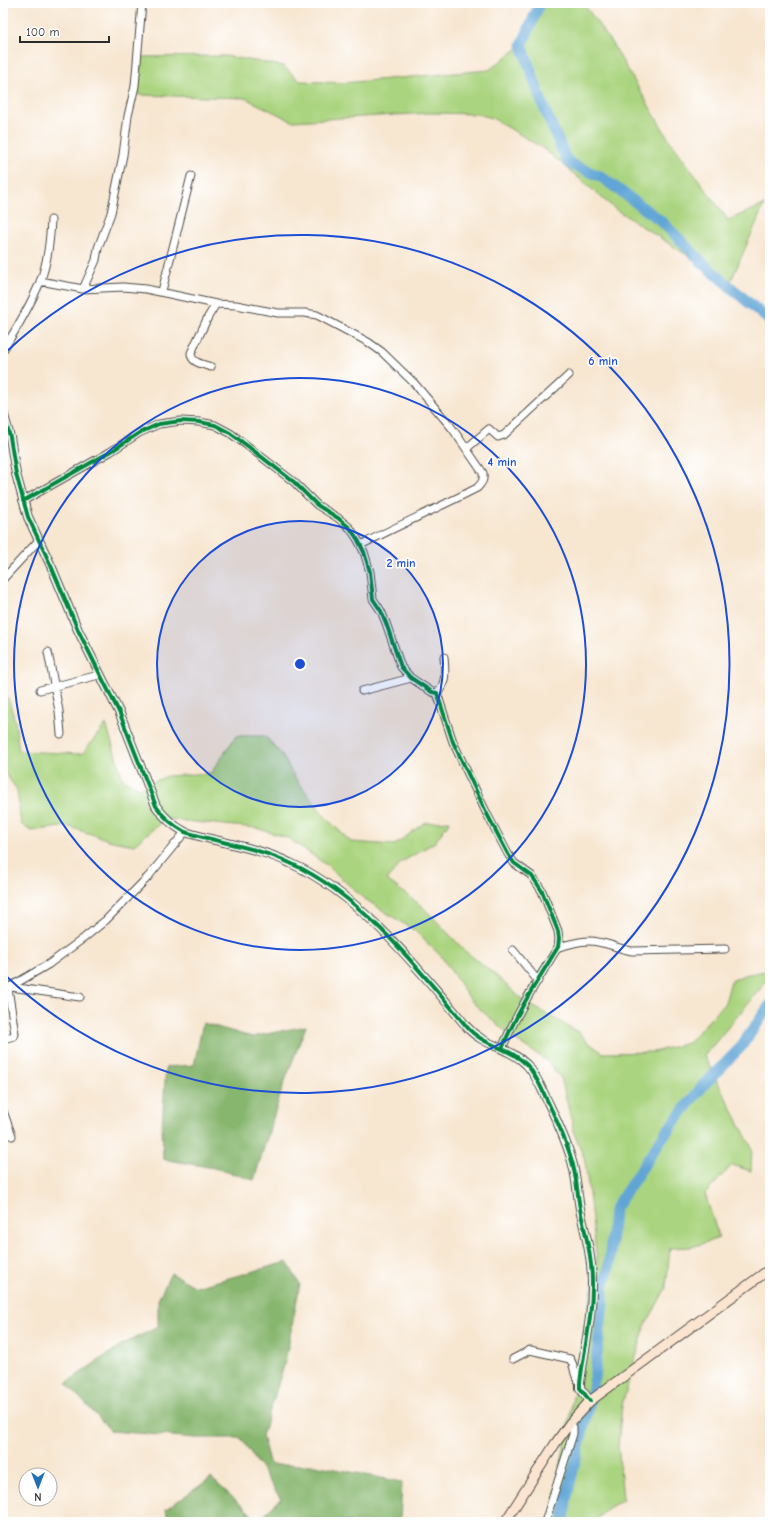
<svg xmlns="http://www.w3.org/2000/svg" width="773" height="1525" font-family="'Comic Neue',sans-serif">
  <style>
    .green { fill: #aad47f; stroke: #6a8055 }
    .forest { fill: #87b66e; stroke: #59704c }
    .lines { fill: none; stroke-linecap: round; stroke-linejoin: round }
    .river { stroke: #61a5d6; stroke-width: 11 }
    .minor-casing { stroke: #4a4744; stroke-width: 9 }
    .tertiary-casing { stroke: #4a4744; stroke-width: 10 }
    .secondary-casing { stroke: #4a4744; stroke-width: 11 }
    .minor { stroke: #fff; stroke-width: 7 }
    .tertiary { stroke: #fff; stroke-width: 8 }
    .secondary { stroke: #fce5d0; stroke-width: 9 }
    .cycleway-casing { stroke: #fff; stroke-width: 6 }
    .cycleway { stroke: #00873e; stroke-width: 4 }
    .ring { fill: none; stroke: #1d4ed8; stroke-width: 2 }
    .centre { fill: #1d4ed8; stroke: #fff; stroke-width: 2 }
    .ring-label { font-size: 12px; text-anchor: middle; font-weight: bold; fill: #1d4ed8; stroke: #fff; stroke-width: 3.5; stroke-linejoin: round; paint-order: stroke }
  </style>
  <rect width="100%" height="100%" fill="#fff"/>
  <filter id="ink" filterUnits="userSpaceOnUse"><feTurbulence type="fractalNoise" baseFrequency=".025" numOctaves="2"/><feDisplacementMap in="SourceGraphic" scale="8" xChannelSelector="R" yChannelSelector="G"/><feConvolveMatrix kernelMatrix="1 2 1 2 8 2 1 2 1" color-interpolation-filters="sRGB"/></filter>
  <filter id="wash" filterUnits="userSpaceOnUse"><feTurbulence type="fractalNoise" baseFrequency=".012" numOctaves="4" result="noise"/><feDisplacementMap in="SourceGraphic" scale="16" xChannelSelector="R" yChannelSelector="G"/><feGaussianBlur stdDeviation="0.9" result="paint"/><feColorMatrix in="noise" values="0 0 0 0 0 0 0 0 0 0 0 0 0 0 0 0 0 1.4 0 .05"/><feComposite in="paint" operator="in"/></filter>
  <g filter="url(#wash)">
    <rect width="100%" height="100%" fill="#f7e6d0"/>
    <!-- green -->
    <path class="green" d="M 540,3 L 583,3 L 613,45 L 668,138 L 728,220 L 764,205 L 727,290 L 712,271 L 615,209 L 560,162 L 541,147 L 494,119 L 478,114 L 430,113 L 292,121 L 245,98 L 139,95 L 137,57 L 226,56 L 283,66 L 300,81 L 343,83 L 489,70 L 522,45 Z
      M 3,696 L 8,698 L 15,721 L 19,751 L 82,754 L 106,724 L 123,779 L 139,788 L 167,776 L 211,773 L 236,736 L 265,736 L 282,755 L 295,778 L 327,819 L 351,842 L 395,845 L 424,823 L 450,821 L 435,842 L 402,862 L 387,880 L 423,907 L 466,952 L 492,972 L 525,1002 L 580,1033 L 586,1041 L 603,1053 L 653,1052 L 688,1043 L 725,1003 L 731,981 L 744,975 L 770,970 L 770,977 L 704,1056 L 752,1148 L 751,1171 L 732,1165 L 705,1194 L 719,1238 L 692,1247 L 670,1248 L 666,1288 L 645,1326 L 622,1405 L 618,1445 L 623,1499 L 604,1511 L 595,1522 L 549,1522 L 552,1515 L 597,1261 L 585,1160 L 575,1135 L 561,1078 L 546,1060 L 514,1039 L 472,1002 L 441,956 L 415,931 L 362,897 L 328,866 L 288,838 L 256,828 L 165,819 L 134,845 L 112,841 L 67,826 L 31,831 L 21,824 L 17,790 L 3,770 Z"/>
    <!-- forest -->
    <path class="forest" d="M 203,1023 L 252,1037 L 306,1026 L 283,1086 L 254,1180 L 214,1168 L 163,1159 L 162,1125 L 166,1067 L 194,1065 Z
      M 287,1262 L 300,1284 L 285,1362 L 262,1436 L 270,1465 L 315,1465 L 402,1482 L 400,1522 L 168,1522 L 166,1509 L 211,1478 L 258,1520 L 281,1499 L 241,1438 L 196,1438 L 111,1431 L 66,1383 L 121,1345 L 158,1327 L 158,1300 L 171,1273 L 196,1287 Z"/>
    <g class="lines">
      <!-- river -->
      <path class="river" d="M 540,3 L 522,45 L 542,103 L 566,159 L 571,164 L 600,176 L 661,221 L 706,266 L 770,321
        M 564,1522 L 566,1500 L 593,1388 L 603,1304 L 603,1287 L 609,1267 L 614,1210 L 664,1135 L 701,1088 L 740,1048 L 770,1005"/>
    </g>
  </g>
  <g filter="url(#ink)">
    <g class="lines">
      <!-- minor casing -->
      <g class="minor-casing">
        <path id="minor" d="M 40,281 L 83,289 L 123,287 L 146,289 L 216,304 L 236,305 L 278,313 L 305,313 L 317,315 L 368,342 L 382,352 L 414,383 L 452,428 L 483,473 C 484,480 482,483 477,488 C 438,508 399,525 361,545
          M 83,289 L 96,260 L 98,248 L 111,213 L 123,155 L 128,116 L 135,86 L 142,3
          M 162,291 L 191,176
          M 3,350 C 17,328 30,306 40,282 C 48,262 50,241 51,220
          M 211,367 C 203,364 191,363 191,353 L 208,317 L 216,304
          M 467,448 L 489,429 L 498,437 L 504,435 L 569,375
          M 23,501 L 110,452 L 139,433 L 159,424 L 181,421 L 199,422 L 215,425 L 230,433 L 245,444 L 294,482 L 317,505 L 338,518 L 350,528 L 358,540 L 364,552 L 370,572 L 373,599 L 381,611 L 386,623 L 401,667 L 411,678 L 432,692 L 437,693 L 453,742 L 487,814 L 508,854 L 514,863 L 532,876 L 542,891 L 558,931 L 559,939 L 558,947 C 538,980 516,1013 502,1049
          M 3,579 L 39,540
          M 48,652 L 59,711 L 61,734
          M 40,690 L 99,675
          M 362,691 L 411,678
          M 437,693 C 447,683 445,671 444,657
          M 558,947 C 571,944 584,939 598,942 C 610,944 620,949 632,951 L 725,949
          M 513,950 L 538,981
          M 3,981 L 4,990
          M 11,987 L 80,997
          M 3,991 L 49,964 L 84,938 L 106,920 L 148,877 L 185,832
          M 3,1039 L 14,1036 L 15,1034 L 8,988
          M 3,1111 L 12,1136
          M 513,1359 L 530,1350 L 570,1359 C 576,1367 572,1374 580,1383
          M 545,1522 L 573,1434 L 573,1427 L 570,1423"/>
      </g>
      <!-- tertiary casing -->
      <g class="tertiary-casing">
        <path id="tertiary" d="M 3,412 L 10,437 L 16,474 L 28,517 L 52,568 L 78,630 L 120,714 L 156,806 C 164,818 172,825 185,832 C 220,843 257,847 290,863 C 360,894 419,969 467,1027 C 483,1046 510,1047 527,1065 C 536,1075 541,1087 546,1098 C 555,1117 565,1137 571,1158 C 577,1176 577,1195 581,1214 C 586,1236 592,1258 592,1281 C 593,1315 584,1349 580,1383 L 580,1388 L 590,1401"/>
      </g>
      <!-- secondary casing -->
      <g class="secondary-casing">
        <path id="secondary" d="M 505,1522 L 555,1444 L 570,1423 L 590,1401 L 770,1269"/>
      </g>
      <!-- minor -->
      <use href="#minor" class="minor"/>
      <!-- tertiary -->
      <use href="#tertiary" class="tertiary"/>
      <!-- secondary -->
      <use href="#secondary" class="secondary"/>
      <!-- cycleway casing -->
      <g class="cycleway-casing">
        <path id="cycleway" d="M 3,412 L 10,437 L 16,474 L 28,517 L 52,568 L 78,630 L 120,714 L 156,806 C 164,818 172,825 185,832 C 220,843 257,847 290,863 C 360,894 419,969 467,1027 C 483,1046 510,1047 527,1065 C 536,1075 541,1087 546,1098 C 555,1117 565,1137 571,1158 C 577,1176 577,1195 581,1214 C 586,1236 592,1258 592,1281 C 593,1315 584,1349 580,1383 L 580,1388 L 590,1401
          M 23,501 L 110,452 L 139,433 L 159,424 L 181,421 L 199,422 L 215,425 L 230,433 L 245,444 L 294,482 L 317,505 L 338,518 L 350,528 L 358,540 L 364,552 L 370,572 L 373,599 L 381,611 L 386,623 L 401,667 L 411,678 L 432,692 L 437,693 L 453,742 L 487,814 L 508,854 L 514,863 L 532,876 L 542,891 L 558,931 L 559,939 L 558,947 C 538,980 516,1013 502,1049"/>
      </g>
      <!-- cycleway -->
      <use href="#cycleway" class="cycleway"/>
    </g>
  </g>
  <!-- distance rings -->
  <circle cx="300" cy="664" r="143" fill="#1d4ed8" fill-opacity=".12"/>
  <g class="ring">
    <circle cx="300" cy="664" r="143"/>
    <circle cx="300" cy="664" r="286"/>
    <path d="M5 353A429 429 0 1 1 5 975"/>
  </g>
  <circle cx="300" cy="664" r="6" class="centre"/>
  <g class="ring-label">
    <text x="603" y="365">6 min</text>
    <text x="502" y="466">4 min</text>
    <text x="401" y="567">2 min</text>
  </g>
  <!-- margin -->
  <rect width="773" height="1525" fill="none" stroke="#fff" stroke-width="16"/>
  <!-- north arrow -->
  <g transform="translate(38 1487) rotate(180)"><circle r="19" fill="#ffffff" stroke="#aaaaaa"/>
  <path d="M0-3L7 15L0 10L-7 15Z" fill="#1f6fb2"/>
  <text y="-6" font-size="11" font-weight="bold" text-anchor="middle" fill="#2b2b2b">N</text>
  </g>
  <!-- scale -->
  <path d="M20 36v6h89v-6" fill="none" stroke="#2b2b2b" stroke-width="2"/>
  <text x="26" y="36" font-size="12" fill="#2b2b2b" stroke="#ffffff" stroke-width="3" paint-order="stroke">100 m</text>
</svg>
